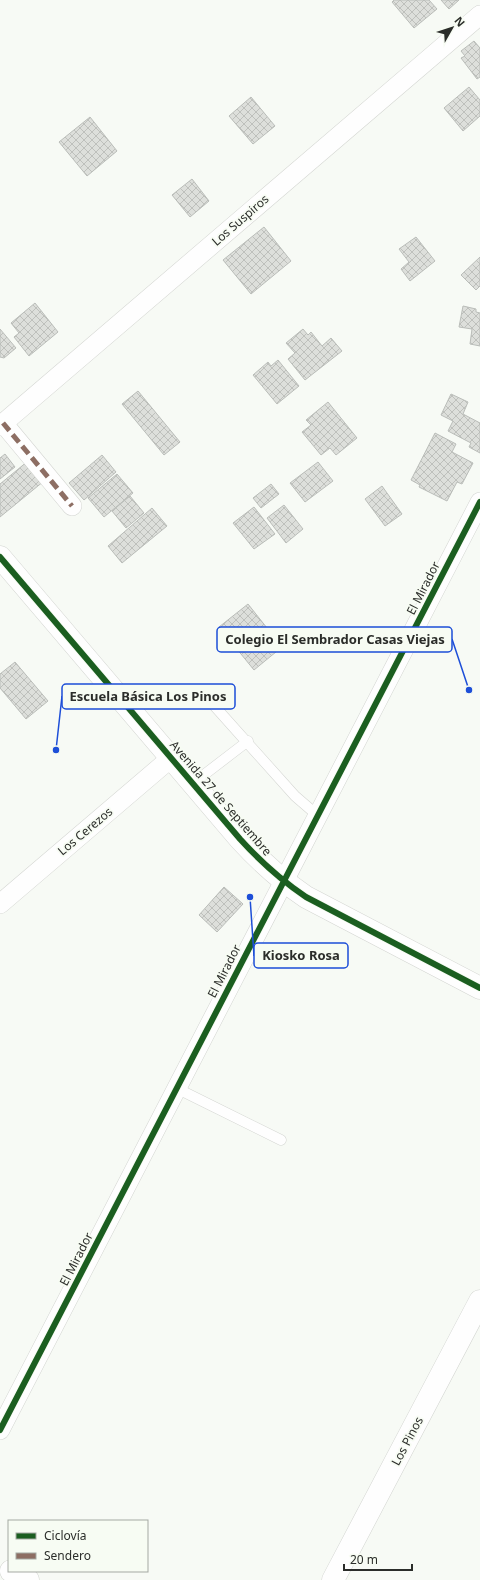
<svg xmlns="http://www.w3.org/2000/svg" width="480" height="1580" font-family="'Noto Sans',sans-serif">
  <style>
    .building { fill: url(#building-cross-hatch); stroke: #babdb9 }
    .lines { fill: none; stroke-linecap: round; stroke-linejoin: round }
    .service-casing { stroke: #d3d5d1; stroke-width: 11 }
    .minor-casing { stroke: #d3d5d1; stroke-width: 20 }
    .tertiary-casing { stroke: #d3d5d1; stroke-width: 23 }
    .service { stroke: #fefefe; stroke-width: 10 }
    .minor { stroke: #fefefe; stroke-width: 19 }
    .tertiary { stroke: #fefefe; stroke-width: 22 }
    .quiet { stroke: #8d6e63; stroke-width: 5; stroke-dasharray: 10 5; stroke-linecap: butt }
    .cycleway-casing { stroke: #f7fcf3; stroke-width: 8 }
    .cycleway { stroke: #1b5e20; stroke-width: 6 }
    .labels { text-anchor: middle; dominant-baseline: central; stroke-width: 3.5; stroke-linejoin: round; paint-order: stroke }
    .street-label { font-size: 12px; fill: #2b2d2a; stroke: #f7fcf3 }
    .leader { fill: none; stroke: #1d4ed8; stroke-width: 1.5 }
    .callout-dot { fill: #1d4ed8; stroke: #f7fcf3; stroke-width: 1.5 }
    .callout { fill: #f7fcf3; stroke: #1d4ed8; stroke-width: 1.5 }
    .callout-label { font-size: 13px; text-anchor: middle; font-weight: bold; fill: #2b2d2a }
  </style>
  <defs>
    <pattern id="building-cross-hatch" width="8" height="8" patternUnits="userSpaceOnUse"><rect width="8" height="8" fill="#dddfdb"/><path d="M0 0l8 8M0 8l8-8" fill="none" stroke="#bec0bc"/></pattern>
  </defs>
  <rect width="100%" height="100%" fill="#f7faf5"/>
  <!-- building -->
  <path class="building" d="M 394,0 L 429,0 L 437,9 L 414,28 L 392,2 Z
    M 441,0 L 459,0 L 449,9 Z
    M 474,41 L 480,48 L 480,77 L 477,79 L 461,58 L 465,56 L 461,51 Z
    M 469,87 L 480,100 L 480,116 L 463,131 L 444,108 Z
    M 251,97 L 275,126 L 253,144 L 229,116 Z
    M 90,117 L 117,151 L 87,176 L 59,142 Z
    M 192,179 L 209,201 L 190,217 L 172,195 Z
    M 264,227 L 291,261 L 251,294 L 223,260 Z
    M 416,237 L 435,261 L 410,281 L 401,269 L 409,262 L 399,249 Z
    M 480,257 L 480,286 L 476,290 L 461,275 Z
    M 35,303 L 58,332 L 29,356 L 14,337 L 19,333 L 11,323 Z
    M 463,306 L 476,309 L 476,312 L 480,313 L 480,346 L 470,344 L 472,329 L 459,327 Z
    M 0,329 L 16,348 L 4,358 L 0,357 Z
    M 303,329 L 308,335 L 311,332 L 322,346 L 331,338 L 342,351 L 305,380 L 288,359 L 295,353 L 286,343 Z
    M 278,360 L 299,386 L 277,404 L 253,375 L 268,362 L 271,366 Z
    M 138,391 L 180,442 L 164,455 L 122,404 Z
    M 451,394 L 468,402 L 463,414 L 480,423 L 480,453 L 469,447 L 471,443 L 448,431 L 453,421 L 441,415 Z
    M 328,402 L 357,438 L 336,455 L 330,448 L 321,455 L 302,432 L 311,425 L 306,420 Z
    M 435,433 L 456,444 L 452,452 L 473,463 L 462,484 L 457,482 L 447,501 L 419,487 L 420,485 L 411,480 Z
    M 5,454 L 15,467 L 0,479 L 0,458 Z
    M 102,455 L 116,472 L 84,500 L 69,483 Z
    M 28,461 L 44,481 L 0,517 L 0,484 Z
    M 318,462 L 333,481 L 305,502 L 290,483 Z
    M 117,474 L 133,493 L 104,517 L 88,498 Z
    M 271,484 L 279,494 L 261,508 L 253,498 Z
    M 382,486 L 402,514 L 385,526 L 365,499 Z
    M 130,496 L 144,513 L 126,528 L 112,511 Z
    M 284,505 L 303,529 L 286,543 L 267,518 Z
    M 254,507 L 275,534 L 254,549 L 233,523 Z
    M 152,508 L 167,526 L 122,563 L 108,546 Z
    M 248,604 L 282,647 L 254,670 L 219,627 Z
    M 15,662 L 48,701 L 26,719 L 0,688 L 0,674 Z
    M 224,887 L 243,904 L 217,932 L 199,915 Z"/>
  <g class="lines">
    <!-- service casing -->
    <g class="service-casing">
      <path id="service" d="M 210,701 L 295,796 L 317,815
        M 192,784 L 248,741
        M 176,1088 L 281,1140"/>
    </g>
    <!-- minor casing -->
    <g class="minor-casing">
      <path id="minor" d="M 3,423 L 72,506
        M 0,426 L 480,15
        M 0,904 L 171,758
        M 0,1430 L 480,502"/>
    </g>
    <!-- tertiary casing -->
    <g class="tertiary-casing">
      <path id="tertiary" d="M 0,557 L 240,839 C 260,861 281,880 306,897 L 480,988
        M 11,1571 L 28,1580
        M 333,1580 L 480,1301"/>
    </g>
    <!-- service -->
    <use href="#service" class="service"/>
    <!-- minor -->
    <use href="#minor" class="minor"/>
    <!-- tertiary -->
    <use href="#tertiary" class="tertiary"/>
    <!-- quiet -->
    <path class="quiet" d="M 3,423 L 72,506"/>
    <!-- cycleway casing -->
    <g class="cycleway-casing">
      <path id="cycleway" d="M 0,557 L 240,839 C 260,861 281,880 306,897 L 480,988
        M 0,1430 L 480,502"/>
    </g>
    <!-- cycleway -->
    <use href="#cycleway" class="cycleway"/>
  </g>
  <g class="labels">
    <!-- street labels -->
    <g class="street-label">
      <text transform="translate(240 220) rotate(-41)">Los Suspiros</text>
      <text transform="translate(423 588) rotate(-63)">El Mirador</text>
      <text transform="translate(221 798) rotate(49)">Avenida 27 de Septiembre</text>
      <text transform="translate(85 831) rotate(-40)">Los Cerezos</text>
      <text transform="translate(224 971) rotate(-63)">El Mirador</text>
      <text transform="translate(76 1259) rotate(-63)">El Mirador</text>
      <text transform="translate(407 1441) rotate(-62)">Los Pinos</text>
    </g>
  </g>
  <!-- callouts -->
  <path class="leader" d="M469 690L452 639M56 750L62 696M250 897L254 956"/>
  <g class="callout-dot">
    <circle cx="469" cy="690" r="4"/>
    <circle cx="56" cy="750" r="4"/>
    <circle cx="250" cy="897" r="4"/>
  </g>
  <g class="callout">
    <rect x="217" y="627" width="235" height="25" rx="4"/>
    <rect x="62" y="684" width="173" height="25" rx="4"/>
    <rect x="254" y="943" width="94" height="25" rx="4"/>
  </g>
  <g class="callout-label">
    <text x="335" y="644">Colegio El Sembrador Casas Viejas</text>
    <text x="148" y="701">Escuela Básica Los Pinos</text>
    <text x="301" y="960">Kiosko Rosa</text>
  </g>
  <!-- legend -->
  <rect x="8" y="1520" width="140" height="52" fill="#f7fcf3" stroke="#a5a9a3"/>
  <rect x="16" y="1533" width="20" height="6" fill="#1b5e20" stroke="#a5a9a3"/>
  <text x="44" y="1540" font-size="12" fill="#2b2d2a">Ciclovía</text>
  <rect x="16" y="1553" width="20" height="6" fill="#8d6e63" stroke="#a5a9a3"/>
  <text x="44" y="1560" font-size="12" fill="#2b2d2a">Sendero</text>
  <!-- north arrow -->
  <g transform="translate(452 28) rotate(51)" stroke="#f7fcf3" stroke-width="3" paint-order="stroke">
  <path d="M0-3L7 15L0 10L-7 15Z" fill="#2b2d2a"/>
  <text y="-6" font-size="11" font-weight="bold" text-anchor="middle" fill="#2b2d2a">N</text>
  </g>
  <!-- scale -->
  <path d="M344 1564v6h68v-6" fill="none" stroke="#2b2d2a" stroke-width="2"/>
  <text x="350" y="1564" font-size="12" fill="#2b2d2a" stroke="#f7fcf3" stroke-width="3" paint-order="stroke">20 m</text>
</svg>
